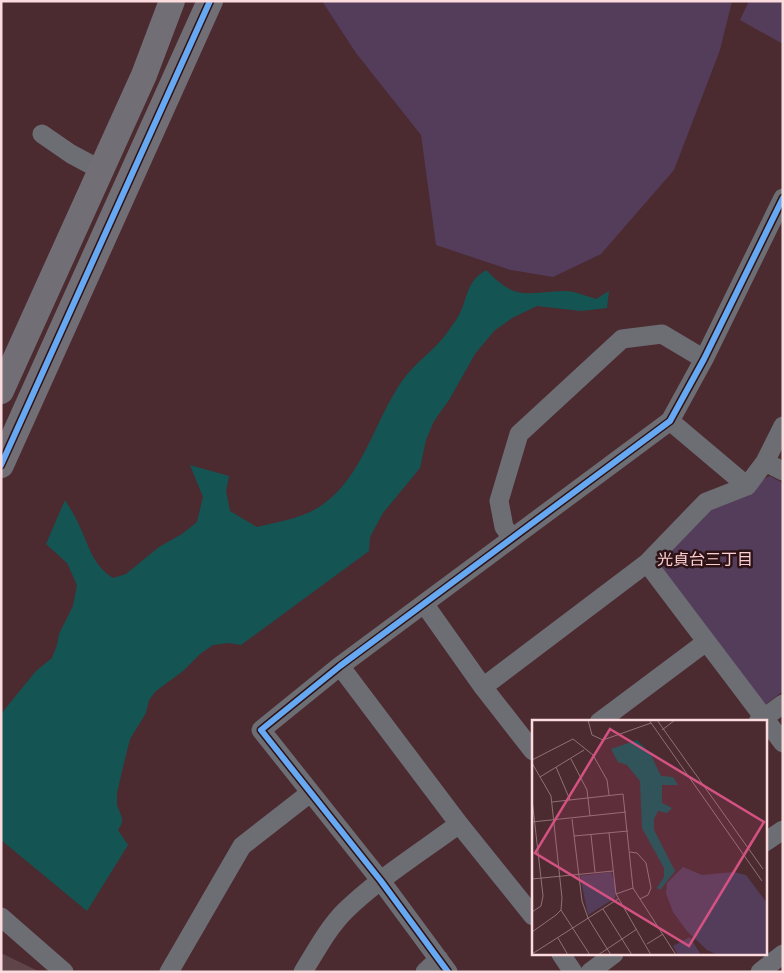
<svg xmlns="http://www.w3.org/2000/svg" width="784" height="973" font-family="'Golos Text','Noto Sans JP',sans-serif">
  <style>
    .green { fill: #543d5a }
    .water { fill: #145554 }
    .building { fill: #5f4548; filter: url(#shadow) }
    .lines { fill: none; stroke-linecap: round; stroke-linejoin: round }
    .street { stroke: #6d6d74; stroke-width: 19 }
    .secondary { stroke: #726e76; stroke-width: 26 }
    .cycleway-casing { stroke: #2d1216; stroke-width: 9 }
    .cycleway { stroke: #66a8f1; stroke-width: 6 }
    .labels { text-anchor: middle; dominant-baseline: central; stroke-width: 5; stroke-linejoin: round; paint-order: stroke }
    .neighbourhood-label { font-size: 16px; fill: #fdcfd2; stroke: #2d1216 }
    .inset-road { fill: none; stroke: #917175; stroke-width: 1 }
    .view { fill: #d35282; fill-opacity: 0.15; stroke: #d35282; stroke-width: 2.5 }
    .inset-edge { fill: none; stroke: #fbdbdd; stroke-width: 2.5 }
  </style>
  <defs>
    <filter id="shadow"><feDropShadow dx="-4.5" dy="4.5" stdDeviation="0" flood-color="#0009"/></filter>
  </defs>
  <rect width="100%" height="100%" fill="#4b2a30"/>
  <!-- green -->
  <path class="green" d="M 322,1 L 732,1 L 720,50 L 674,170 L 601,254 L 553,277 L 511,270 L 436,245 L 421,135 L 356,53 Z
    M 749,1 L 783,1 L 783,44 L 740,20 Z
    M 770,476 L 783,483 L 783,691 L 765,705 L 662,571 L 663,559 L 714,502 Z"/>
  <!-- water -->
  <path class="water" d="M 486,270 C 517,302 525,292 565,291 C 575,291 586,296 596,299 L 609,291 L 607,308 L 581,311 L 537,306 L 512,318 L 494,331 L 475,354 L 449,400 L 434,421 L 426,440 L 420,468 L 383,513 L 370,537 L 369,551 L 241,645 L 228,643 L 213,645 L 200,654 L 183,671 L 156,691 L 149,700 L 146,713 L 130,739 L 122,771 L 117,793 L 117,805 L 122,818 L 122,823 L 118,830 L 128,845 L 87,911 L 1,840 L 1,714 L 36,671 L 52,658 L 57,645 L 59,634 L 73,606 L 77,585 L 67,563 L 46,544 L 65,500 C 70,508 75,516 79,525 C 89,545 92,565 113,578 L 126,574 L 159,547 L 182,534 L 197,522 L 203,497 L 190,465 L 229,476 L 226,491 L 230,511 L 257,527 C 278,522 304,518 322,505 C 362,478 375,420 402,381 C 415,362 437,349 449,330 C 453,324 458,318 461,311 C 469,292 467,282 486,270 Z"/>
  <!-- building -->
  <path class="building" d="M 1,953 L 40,972 L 1,972 Z"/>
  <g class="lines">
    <!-- street -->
    <path class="street" d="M 42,134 L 71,154 L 101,170
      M 670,421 L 747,486
      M 765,462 L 783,471
      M 512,538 L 504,527 L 499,501 L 519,434 L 622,339 L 662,334 L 704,359
      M 647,563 L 783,743
      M 425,605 L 483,687 L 533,751
      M 340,666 L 459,824 L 533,916
      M 483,687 L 647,563 L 706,502 L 747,486 L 765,462 L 783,426
      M 599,722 L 706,642
      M 758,722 L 783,704
      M 765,842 L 783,830
      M 1,917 L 64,972
      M 561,954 L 573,972
      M 169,972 L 242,846 L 310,793
      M 303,972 C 316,951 328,928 345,911 C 379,878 421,852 459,824
      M 425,972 L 439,959
      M 448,972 L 381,881 L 261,730 L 340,666 L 670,421 L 704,359 L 783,198
      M 590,972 L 614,954
      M 760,972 L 783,954"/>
    <!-- secondary -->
    <path class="secondary" d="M 1,391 L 144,75 L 172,1
      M 1,465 L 210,1"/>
    <!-- cycleway casing -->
    <g class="cycleway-casing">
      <path id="cycleway" d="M 1,465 L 210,1
        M 448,972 L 381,881 L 261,730 L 340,666 L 670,421 L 704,359 L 783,198"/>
    </g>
    <!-- cycleway -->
    <use href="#cycleway" class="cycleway"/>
  </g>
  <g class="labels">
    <!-- neighbourhood labels -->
    <g class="neighbourhood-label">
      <text x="705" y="559">光貞台三丁目</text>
    </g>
  </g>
  <!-- overview -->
  <g transform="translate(532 720)">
    <rect width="235" height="235" fill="#4b2a30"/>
    <path d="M 151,147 L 170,155 L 202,152 L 214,155 L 235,183 L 235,235 L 186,235 L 175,230 L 155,211 L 141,192 L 134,173 L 135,163 ZM 79,152 L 84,167 L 83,178 L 56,195 L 48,156 ZM 158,217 L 169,235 L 146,235 L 141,226 Z" fill="#543d5a"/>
    <path d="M 105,20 L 118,33 L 129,56 L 141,57 L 146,65 L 130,65 L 130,83 L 140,88 L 135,93 L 126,91 L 122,99 L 122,110 L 143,151 L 128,170 L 125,168 L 132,157 L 132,148 L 110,108 L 108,61 L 95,45 L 86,42 L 79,29 Z" fill="#145554"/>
    <path class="inset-road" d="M 56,0 L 60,15 L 71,20 L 119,3M 117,0 L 230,161M 125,0 L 231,149M 130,10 L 143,0M 39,39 L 55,70 L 58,96M 0,40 L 41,19 L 61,35 L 75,60 L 77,75M 0,43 L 19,76 L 30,178 L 29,190 L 24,195 L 0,212M 24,47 L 38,80M 8,57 L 52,30M 0,79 L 11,176 L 9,186 L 0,192M 20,82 L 91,74 L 101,168 L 144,235M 40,99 L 50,181 L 56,198 L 79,235M 0,102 L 94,92M 77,113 L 84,174 L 119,235M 59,115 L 63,152M 42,116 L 96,111M 98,132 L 105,133 L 114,143 L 119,168 L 116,175 L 108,179M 0,159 L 81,151M 84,174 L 101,168M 71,189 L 100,235M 29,190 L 58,235M 26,218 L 36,235M 115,224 L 131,214M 0,234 L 86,179M 66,235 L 105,209"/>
    <path class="view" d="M 78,9 L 232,102 L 157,226 L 3,133 Z"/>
    <rect width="235" height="235" class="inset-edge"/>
  </g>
  <!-- border -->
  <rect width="784" height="973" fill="none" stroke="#fbdbdd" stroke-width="5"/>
</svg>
